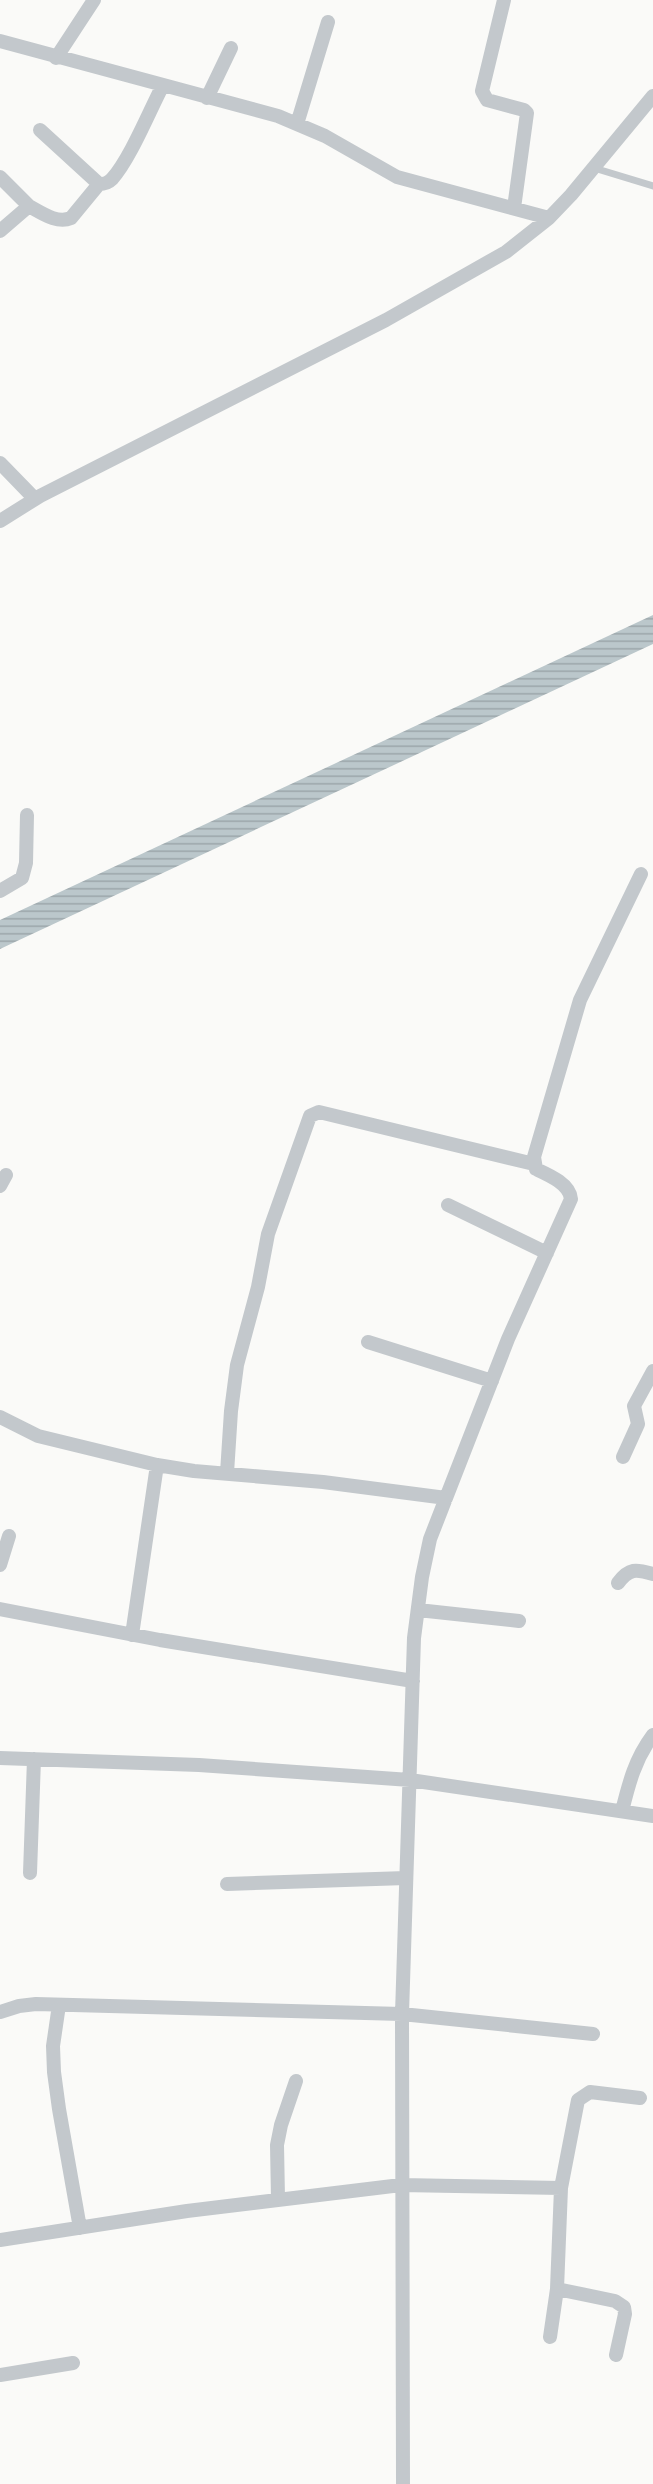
<svg xmlns="http://www.w3.org/2000/svg" width="653" height="2484" font-family="'Noto Sans',sans-serif">
  <style>
    .water { fill: url(#water-rules) }
    .lines { fill: none; stroke-linecap: round; stroke-linejoin: round }
    .lane { stroke: #c3c8cc; stroke-width: 7 }
    .street { stroke: #c3c8cc; stroke-width: 14 }
  </style>
  <defs>
    <pattern id="water-rules" width="6" height="5" patternUnits="userSpaceOnUse" patternTransform="scale(1.5)"><rect width="6" height="5" fill="#bbc7cb"/><path d="M0 2.5h6" fill="none" stroke="#9ca6aa"/></pattern>
  </defs>
  <rect width="100%" height="100%" fill="#fafaf8"/>
  <!-- water -->
  <path class="water" d="M 653,615 L 653,644 L 0,949 L 0,920 Z"/>
  <g class="lines">
    <!-- lane -->
    <path class="lane" d="M 594,168 L 653,186"/>
    <!-- street -->
    <path class="street" d="M 504,0 L 482,91 L 487,100 L 524,110 L 527,113 L 514,208
      M 0,41 L 278,116 L 325,136 L 397,177 L 549,218
      M 56,58 L 94,0
      M 207,98 L 231,48
      M 297,124 L 328,22
      M 40,130 L 99,184 C 105,184 108,183 112,179 C 130,159 149,112 162,87
      M 0,177 L 29,206
      M 0,231 L 29,206 C 42,213 57,224 71,218 L 99,184
      M 0,463 L 35,499
      M 0,521 L 40,496 L 386,320 L 506,252 L 549,218 L 571,195 L 653,96
      M 0,891 L 22,878 L 26,863 L 27,815
      M 0,1186 L 6,1175
      M 448,1205 L 547,1253
      M 368,1342 L 492,1381
      M 0,1417 L 38,1436 L 157,1465 L 194,1471 L 323,1482 L 446,1498
      M 623,1457 L 638,1424 L 634,1406 L 653,1371
      M 227,1473 L 231,1411 L 237,1365 L 258,1287 L 268,1234 L 310,1116 L 319,1112 L 534,1164
      M 0,1565 L 9,1536
      M 618,1583 C 629,1568 636,1569 653,1574
      M 0,1609 L 160,1640 L 413,1681
      M 418,1610 L 519,1621
      M 132,1635 L 157,1465
      M 0,1758 L 199,1765 L 410,1780 L 653,1816
      M 622,1811 C 629,1783 635,1759 653,1735
      M 30,1873 L 34,1759
      M 227,1884 L 406,1878
      M 59,2005 L 53,2046 L 54,2072 L 59,2109 L 80,2228
      M 0,2012 L 19,2006 L 36,2004 L 402,2014 L 593,2034
      M 561,2188 L 578,2100 L 590,2092 L 640,2098
      M 278,2198 L 277,2145 L 281,2125 L 296,2081
      M 0,2240 L 187,2211 L 401,2185 L 561,2188 L 557,2289 L 550,2337
      M 557,2289 L 615,2301 L 624,2307 L 625,2314 L 616,2355
      M 0,2375 L 73,2363
      M 403,2484 L 402,2014 L 414,1638 L 422,1577 L 430,1539 L 508,1339 L 571,1199 C 570,1184 549,1175 536,1169 L 534,1157 L 580,1000 L 641,874"/>
  </g>
</svg>
